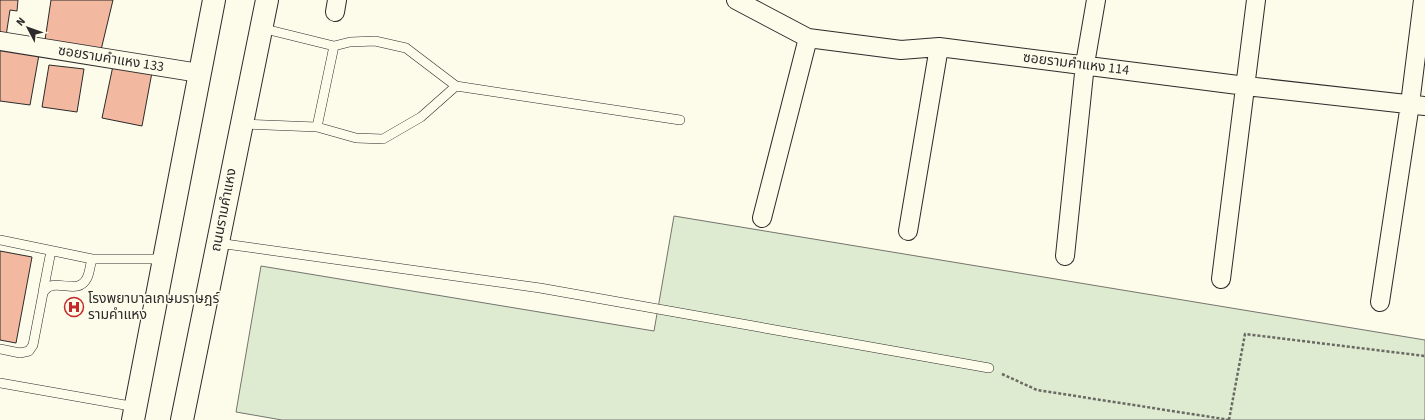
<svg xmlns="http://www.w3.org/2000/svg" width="1425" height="420" font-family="'Source Sans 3','Noto Sans Thai',sans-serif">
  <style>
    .green { fill: #deebd1; stroke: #74746e }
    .building { fill: #f2b8a0; stroke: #2b2b2b }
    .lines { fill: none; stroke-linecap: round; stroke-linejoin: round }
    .service-casing { stroke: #2b2b2b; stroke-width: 10 }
    .minor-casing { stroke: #2b2b2b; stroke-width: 20 }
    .primary-casing { stroke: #2b2b2b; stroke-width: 24 }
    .path { stroke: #6a6964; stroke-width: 2.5; stroke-dasharray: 3 2; stroke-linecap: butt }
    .service { stroke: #fdfbea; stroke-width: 9 }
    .minor { stroke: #fdfbea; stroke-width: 18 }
    .primary { stroke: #fdfbea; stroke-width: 22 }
    .labels { text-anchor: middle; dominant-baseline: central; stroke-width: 3; stroke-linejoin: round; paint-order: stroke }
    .street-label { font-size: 14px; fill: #2b2b2b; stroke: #fdfbea }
    .poi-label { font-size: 14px; fill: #2b2b2b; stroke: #fdfbea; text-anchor: start }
  </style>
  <rect width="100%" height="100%" fill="#fdfbea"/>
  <!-- green -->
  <path class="green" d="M 674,216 L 1425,340 L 1425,420 L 282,420 L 236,412 L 261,266 L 654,331 Z"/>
  <!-- building -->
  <path class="building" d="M 0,0 L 18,0 L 17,11 L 10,10 L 6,36 L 0,35 Z
    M 51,0 L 113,0 L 101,50 L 45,40 Z
    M 0,43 L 40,49 L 30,105 L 0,101 Z
    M 114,61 L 153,67 L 142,126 L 102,118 Z
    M 49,65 L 84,69 L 77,112 L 42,107 Z
    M 0,251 L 32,257 L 16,343 L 0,340 Z"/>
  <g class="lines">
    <!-- service casing -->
    <g class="service-casing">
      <path id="service" d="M 261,28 L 334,46 L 350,42 L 375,41 L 406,48 L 456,86
        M 242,124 L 317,127 L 356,138 L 383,139 L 421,117 L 456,86 L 680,120
        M 317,127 L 334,46
        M 0,240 L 92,259 L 164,259
        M 218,243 L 540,288 L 989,368
        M 43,292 L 51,251
        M 0,349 L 20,353 L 29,351 L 33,345 L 43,293 C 53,274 77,298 87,278 C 90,272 90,265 92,259
        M 0,383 L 136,407"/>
    </g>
    <!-- minor casing -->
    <g class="minor-casing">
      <path id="minor" d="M 736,0 L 808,38 L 901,50 L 939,47 L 1246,86 L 1425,106
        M 335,12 L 337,0
        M 0,41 L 199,73
        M 762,218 L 808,38
        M 908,231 L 939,47
        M 1065,256 L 1085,64 L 1096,0
        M 1221,279 L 1256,0
        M 1380,302 L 1410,104 L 1423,0"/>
    </g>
    <!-- primary casing -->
    <g class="primary-casing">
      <path id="primary" d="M 133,420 L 214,0
        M 182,420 L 267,0"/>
    </g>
    <!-- path -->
    <path class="path" d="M 1002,374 L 1037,390 L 1230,420
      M 1229,420 L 1245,334 L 1425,356"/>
    <!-- service -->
    <use href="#service" class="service"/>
    <!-- minor -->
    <use href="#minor" class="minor"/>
    <!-- primary -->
    <use href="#primary" class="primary"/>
  </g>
  <!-- icons -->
  <defs>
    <g id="hospital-ring" transform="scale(1)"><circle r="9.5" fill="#fdfbea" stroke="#c62828" stroke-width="1.5"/><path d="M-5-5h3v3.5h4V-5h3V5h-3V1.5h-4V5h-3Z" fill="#c62828"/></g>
  </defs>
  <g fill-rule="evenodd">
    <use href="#hospital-ring" x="74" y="307"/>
  </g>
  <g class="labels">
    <!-- street labels -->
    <g class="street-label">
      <text transform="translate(111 59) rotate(9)">ซอยรามคำแหง 133</text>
      <text transform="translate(1076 64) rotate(7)">ซอยรามคำแหง 114</text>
      <text transform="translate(224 210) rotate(-79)">ถนนรามคำแหง</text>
    </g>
    <!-- poi labels -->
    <g class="poi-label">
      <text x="88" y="299">โรงพยาบาลเกษมราษฎร์<tspan x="88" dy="16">รามคำแหง</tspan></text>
    </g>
  </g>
  <!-- north arrow -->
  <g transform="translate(28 28) rotate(311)" stroke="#fdfbea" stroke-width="3" paint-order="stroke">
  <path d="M0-3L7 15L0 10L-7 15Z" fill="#2b2b2b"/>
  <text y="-6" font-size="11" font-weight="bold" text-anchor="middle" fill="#2b2b2b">N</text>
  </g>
</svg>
